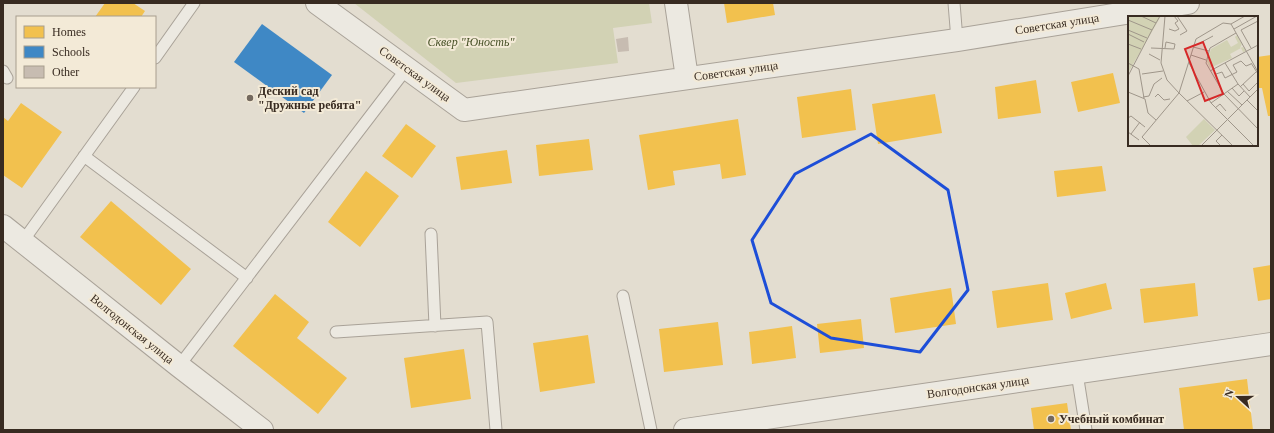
<svg xmlns="http://www.w3.org/2000/svg" width="1274" height="433" font-family="Georgia,serif">
  <style>
    .green { fill: #d2d2b4 }
    .homes { fill: #f2c14e }
    .schools { fill: #3f88c5 }
    .building { fill: #c7bcb1 }
    .lines { fill: none; stroke-linecap: round; stroke-linejoin: round }
    .lane-casing { stroke: #a9a298; stroke-width: 13 }
    .street-casing { stroke: #a9a298; stroke-width: 24 }
    .lane { stroke: #ece9e1; stroke-width: 11 }
    .street { stroke: #ece9e1; stroke-width: 22 }
    .marked { fill: none; stroke: #1d4ed8; stroke-width: 3; stroke-linejoin: round }
    .poi-dot { fill: #74695e; stroke: #f3ead7; stroke-width: 1.5 }
    .labels { text-anchor: middle; dominant-baseline: central; stroke-width: 4; stroke-linejoin: round; paint-order: stroke }
    .street-label { font-size: 12px; fill: #382b21; stroke: #f3ead7 }
    .park-label { font-size: 12px; font-style: italic; fill: #495329; stroke: #f3ead7 }
    .poi-label { font-size: 12px; font-weight: bold; fill: #382b21; stroke: #f3ead7; text-anchor: start }
    .inset-road { fill: none; stroke: #9f968a; stroke-width: 1 }
    .view { fill: #d62828; fill-opacity: 0.15; stroke: #d62828; stroke-width: 2 }
    .inset-edge { fill: none; stroke: #382b21; stroke-width: 2 }
  </style>
  <rect width="100%" height="100%" fill="#e3ddd0"/>
  <!-- green -->
  <path class="green" d="M 354,3 L 649,3 L 652,23 L 613,28 L 618,63 L 456,83 Z"/>
  <!-- homes -->
  <path class="homes" d="M 105,3 L 133,3 L 145,11 L 141,17 L 95,17 Z
    M 724,3 L 773,3 L 775,15 L 727,23 Z
    M 1271,55 L 1271,116 L 1268,116 L 1262,88 L 1257,88 L 1257,57 Z
    M 1113,73 L 1120,103 L 1078,112 L 1071,82 Z
    M 1036,80 L 1041,113 L 998,119 L 995,87 Z
    M 851,89 L 856,130 L 802,138 L 797,97 Z
    M 935,94 L 942,133 L 878,144 L 872,104 Z
    M 21,103 L 62,132 L 22,188 L 3,175 L 3,117 L 8,121 Z
    M 738,119 L 746,175 L 722,179 L 720,164 L 673,171 L 675,185 L 648,190 L 639,135 Z
    M 406,124 L 436,146 L 412,178 L 382,156 Z
    M 589,139 L 593,170 L 539,176 L 536,145 Z
    M 507,150 L 512,183 L 461,190 L 456,157 Z
    M 1102,166 L 1106,191 L 1057,197 L 1054,171 Z
    M 366,171 L 399,196 L 360,247 L 328,222 Z
    M 111,201 L 191,269 L 161,305 L 80,237 Z
    M 1271,265 L 1271,299 L 1258,301 L 1253,268 Z
    M 1048,283 L 1053,320 L 997,328 L 992,291 Z
    M 1106,283 L 1112,309 L 1071,319 L 1065,293 Z
    M 1195,283 L 1198,316 L 1144,323 L 1140,289 Z
    M 951,288 L 956,324 L 895,333 L 890,298 Z
    M 275,294 L 309,322 L 297,338 L 347,378 L 318,414 L 233,346 Z
    M 861,319 L 864,348 L 820,353 L 817,324 Z
    M 718,322 L 723,365 L 664,372 L 659,329 Z
    M 792,326 L 796,358 L 752,364 L 749,332 Z
    M 588,335 L 595,383 L 540,392 L 533,343 Z
    M 464,349 L 471,399 L 411,408 L 404,358 Z
    M 1247,379 L 1253,430 L 1184,430 L 1179,388 Z
    M 1067,403 L 1071,430 L 1034,430 L 1031,408 Z"/>
  <!-- schools -->
  <path class="schools" d="M 262,24 L 332,75 L 304,113 L 234,62 Z"/>
  <!-- building -->
  <path class="building" d="M 628,37 L 629,51 L 618,52 L 616,39 Z"/>
  <g class="lines">
    <!-- lane casing -->
    <g class="lane-casing">
      <path id="lane" d="M 954,3 L 957,40
        M 155,58 L 194,3
        M 3,71 L 7,78
        M 84,156 L 247,278
        M 431,234 L 435,326
        M 23,241 L 134,87
        M 623,296 L 651,430
        M 336,332 L 487,322 L 496,430
        M 179,366 L 407,68
        M 1077,373 L 1086,430"/>
    </g>
    <!-- street casing -->
    <g class="street-casing">
      <path id="street" d="M 317,3 L 464,110 L 957,40 L 1188,3
        M 676,3 L 687,78
        M 3,226 L 179,366 L 262,430
        M 685,430 L 1271,344"/>
    </g>
    <!-- lane -->
    <use href="#lane" class="lane"/>
    <!-- street -->
    <use href="#street" class="street"/>
  </g>
  <!-- marked area -->
  <path class="marked" d="M 871,134 L 948,190 L 968,290 L 920,352 L 831,338 L 771,303 L 752,240 L 795,174 Z"/>
  <!-- markers -->
  <g class="poi-dot">
    <circle cx="250" cy="98" r="4"/>
    <circle cx="1051" cy="419" r="4"/>
  </g>
  <g class="labels">
    <!-- street labels -->
    <g class="street-label">
      <text transform="translate(1057 24) rotate(-9)">Советская улица</text>
      <text transform="translate(736 71) rotate(-8)">Советская улица</text>
      <text transform="translate(415 74) rotate(36)">Советская улица</text>
      <text transform="translate(132 329) rotate(39)">Волгодонская улица</text>
      <text transform="translate(978 387) rotate(-8)">Волгодонская улица</text>
    </g>
    <!-- park labels -->
    <g class="park-label">
      <text x="471" y="42">Сквер "Юность"</text>
    </g>
    <!-- poi labels -->
    <g class="poi-label">
      <text x="258" y="91">Деский сад<tspan x="258" dy="14">"Дружные ребята"</tspan></text>
      <text x="1059" y="419">Учебный комбинат</text>
    </g>
  </g>
  <!-- overview -->
  <g transform="translate(1128 16)">
    <rect width="130" height="130" fill="#e3ddd0"/>
    <path d="M 0,0 L 33,0 L 0,57 ZM 109,19 L 114,28 L 112,32 L 115,31 L 118,35 L 115,36 L 113,32 L 102,38 L 104,42 L 82,52 L 79,46 L 83,33 L 99,24 L 103,31 L 110,27 L 107,21 ZM 76,103 L 87,114 L 70,130 L 65,130 L 58,121 Z" fill="#d2d2b4"/>
    <path class="inset-road" d="M 13,0 L 28,7M 49,0 L 59,15 L 52,19M 0,4 L 24,14 L 32,0M 95,7 L 68,23 L 51,77 L 105,130M 95,7 L 103,8 L 117,0M 103,8 L 130,56M 41,13 L 47,15 L 51,13 L 47,7 L 50,5 L 46,0M 106,13 L 129,0M 0,14 L 19,22M 108,17 L 82,32 L 78,47 L 96,78 L 130,113M 0,18 L 16,26M 72,27 L 85,20M 0,28 L 13,33M 65,31 L 81,35M 23,32 L 46,33 L 47,28 L 38,26 L 37,32M 123,32 L 113,14 L 130,5M 21,38 L 32,44M 63,39 L 78,44M 0,47 L 11,53 L 16,82M 61,47 L 83,87 L 126,130M 97,47 L 110,68 L 122,81M 123,47 L 130,58M 82,55 L 130,29M 14,58 L 35,55M 88,58 L 94,56 L 97,62 L 109,56 L 105,49 L 113,45 L 118,50 L 123,48M 0,60 L 24,14M 115,68 L 121,75 L 130,66M 112,71 L 128,56M 104,72 L 111,80 L 116,75M 99,75 L 114,89M 0,76 L 17,83 L 20,97 L 28,104M 15,81 L 21,80 L 26,68 L 34,62M 27,81 L 30,78 L 36,84 L 42,83M 119,84 L 130,95M 59,85 L 76,76M 83,87 L 110,68M 87,92 L 92,88 L 98,95M 0,102 L 3,100 L 17,111M 0,116 L 11,124M 3,118 L 12,106M 23,130 L 14,121 L 51,77 L 39,64 L 33,47 L 37,0M 73,130 L 130,73M 93,130 L 88,125 L 94,119"/>
    <path class="view" d="M 75,26 L 95,78 L 77,85 L 57,33 Z"/>
    <rect width="130" height="130" class="inset-edge"/>
  </g>
  <!-- border -->
  <rect width="1274" height="433" fill="none" stroke="#382b21" stroke-width="8"/>
  <!-- legend -->
  <rect x="16" y="16" width="140" height="72" fill="#f3ead7" stroke="#a89e8e"/>
  <rect x="24" y="26" width="20" height="12" fill="#f2c14e" stroke="#a89e8e"/>
  <text x="52" y="36" font-size="12" fill="#382b21">Homes</text>
  <rect x="24" y="46" width="20" height="12" fill="#3f88c5" stroke="#a89e8e"/>
  <text x="52" y="56" font-size="12" fill="#382b21">Schools</text>
  <rect x="24" y="66" width="20" height="12" fill="#c7bcb1" stroke="#a89e8e"/>
  <text x="52" y="76" font-size="12" fill="#382b21">Other</text>
  <!-- north arrow -->
  <g transform="translate(1238 397) rotate(291)" stroke="#f3ead7" stroke-width="3" paint-order="stroke">
  <path d="M0-3L7 15L0 10L-7 15Z" fill="#382b21"/>
  <text y="-6" font-size="11" font-weight="bold" text-anchor="middle" fill="#382b21">N</text>
  </g>
</svg>
